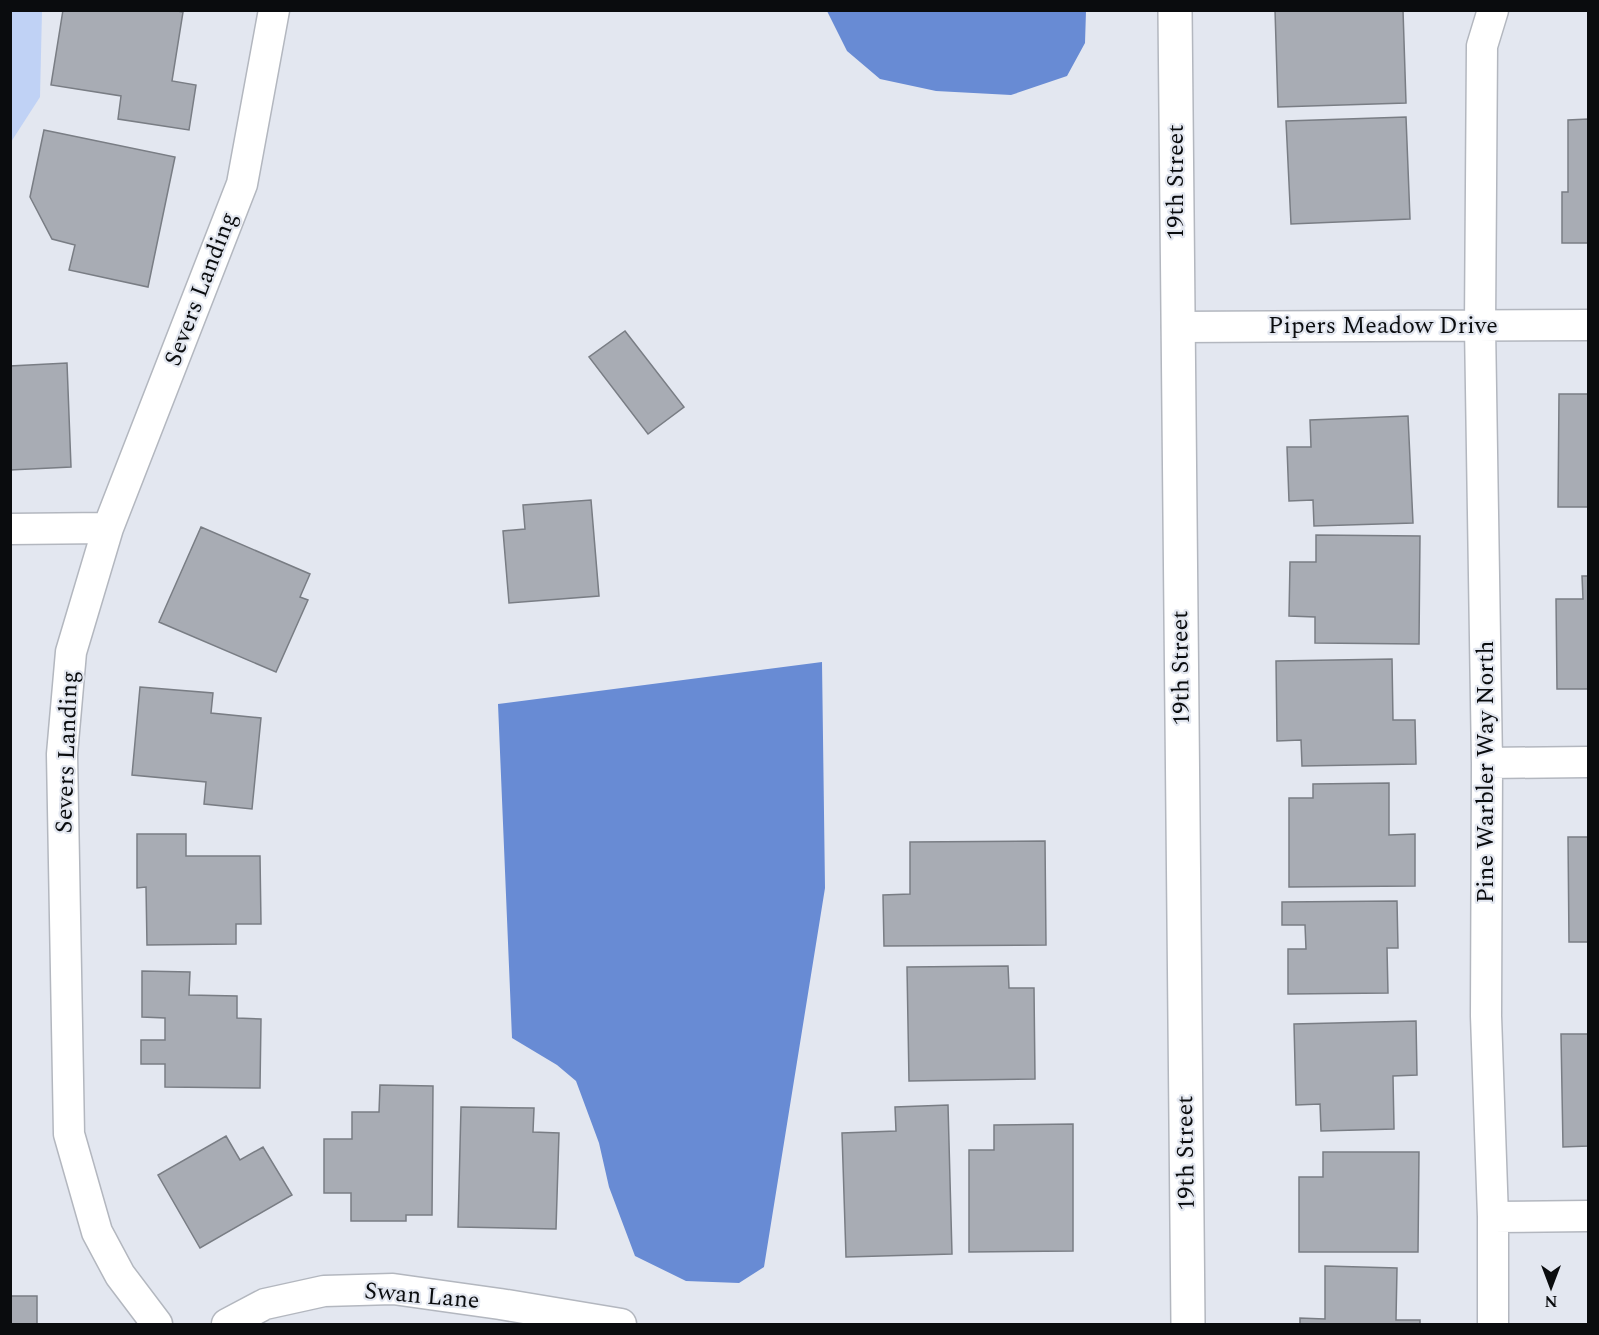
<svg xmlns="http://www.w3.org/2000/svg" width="1599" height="1335" font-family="Spectral,serif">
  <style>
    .green { fill: #c0d2f5 }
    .water { fill: #688bd4 }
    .building { fill: #a8acb4; stroke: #797d84; stroke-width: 1.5 }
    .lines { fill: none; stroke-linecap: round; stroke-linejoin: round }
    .street-casing { stroke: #b3b7bf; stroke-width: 33 }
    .secondary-casing { stroke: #b3b7bf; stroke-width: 36 }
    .street { stroke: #fff; stroke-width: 30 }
    .secondary { stroke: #fff; stroke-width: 33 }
    .labels { text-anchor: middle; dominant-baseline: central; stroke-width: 4.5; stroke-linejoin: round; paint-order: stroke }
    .street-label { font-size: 24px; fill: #0a0c0e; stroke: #e3e7f0 }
  </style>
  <rect width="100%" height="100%" fill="#e3e7f0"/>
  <!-- green -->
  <path class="green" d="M 11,10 L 42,11 L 40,97 L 11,142 Z"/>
  <!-- water -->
  <path class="water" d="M 827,11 L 1086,11 L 1085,43 L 1067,76 L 1011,95 L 936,91 L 880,79 L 847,51 Z
    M 822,662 L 825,888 L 764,1267 L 739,1283 L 686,1281 L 635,1256 L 609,1187 L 599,1143 L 576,1081 L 557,1065 L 512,1038 L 498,704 Z"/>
  <!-- building -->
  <path class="building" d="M 63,10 L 171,10 L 183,12 L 172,81 L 196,85 L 189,130 L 118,119 L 121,96 L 51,85 Z
    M 1275,10 L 1403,10 L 1406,103 L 1278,107 Z
    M 1406,117 L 1410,219 L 1291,224 L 1286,121 Z
    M 1588,119 L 1588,243 L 1562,243 L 1562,192 L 1568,192 L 1568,120 Z
    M 44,130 L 175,157 L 148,287 L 69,270 L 75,245 L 52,239 L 30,197 Z
    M 625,331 L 684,407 L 648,434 L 589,357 Z
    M 67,363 L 71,467 L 10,470 L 10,366 Z
    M 1559,394 L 1588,394 L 1588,507 L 1558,507 Z
    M 1408,416 L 1413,523 L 1314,526 L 1313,500 L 1289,501 L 1287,447 L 1311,447 L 1310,420 Z
    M 591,500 L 599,596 L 509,603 L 503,531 L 525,529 L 523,505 Z
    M 201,527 L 310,574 L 300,597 L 308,600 L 276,672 L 159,622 Z
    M 1316,535 L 1420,536 L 1419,644 L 1315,643 L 1315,617 L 1289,616 L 1290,562 L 1316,562 Z
    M 1582,576 L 1588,576 L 1588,689 L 1557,689 L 1556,599 L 1583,599 Z
    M 1392,659 L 1393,720 L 1415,720 L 1416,764 L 1302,766 L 1301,740 L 1277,741 L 1276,661 Z
    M 140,687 L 213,693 L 211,713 L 261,718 L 252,809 L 204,804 L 206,782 L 132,775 Z
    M 1389,783 L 1389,835 L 1415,834 L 1415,886 L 1289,887 L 1289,798 L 1313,798 L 1313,784 Z
    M 137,834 L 186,834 L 186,856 L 260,856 L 261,924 L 236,924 L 236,944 L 147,945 L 146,887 L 137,888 Z
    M 1568,837 L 1588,837 L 1588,942 L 1569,942 Z
    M 1045,841 L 1046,945 L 884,946 L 883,895 L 910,894 L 910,842 Z
    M 1397,901 L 1398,948 L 1387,948 L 1388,993 L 1288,994 L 1288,949 L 1306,949 L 1305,925 L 1282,925 L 1282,902 Z
    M 1008,966 L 1009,988 L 1034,988 L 1035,1079 L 909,1081 L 907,967 Z
    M 142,971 L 190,972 L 189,995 L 237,996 L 237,1018 L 261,1019 L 260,1088 L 165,1087 L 165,1064 L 141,1064 L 141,1040 L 165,1040 L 165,1018 L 142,1017 Z
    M 1416,1021 L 1417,1075 L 1393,1076 L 1394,1129 L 1321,1131 L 1320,1104 L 1296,1105 L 1294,1024 Z
    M 1561,1034 L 1588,1034 L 1588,1146 L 1563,1147 Z
    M 380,1085 L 433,1086 L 432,1215 L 406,1215 L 406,1221 L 351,1221 L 351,1193 L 324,1193 L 324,1139 L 352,1139 L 352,1112 L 379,1112 Z
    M 948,1105 L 952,1254 L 846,1257 L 842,1133 L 896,1131 L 895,1107 Z
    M 461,1107 L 534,1108 L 533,1132 L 559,1133 L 556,1229 L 458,1227 Z
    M 1073,1124 L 1073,1251 L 969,1252 L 969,1150 L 994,1150 L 994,1125 Z
    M 226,1136 L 240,1160 L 263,1147 L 292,1195 L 200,1248 L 158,1175 Z
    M 1323,1152 L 1419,1152 L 1418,1252 L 1299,1252 L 1299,1177 L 1323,1177 Z
    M 1325,1266 L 1397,1268 L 1396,1320 L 1420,1320 L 1420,1324 L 1300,1324 L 1300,1318 L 1325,1319 Z
    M 10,1296 L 37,1296 L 37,1324 L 10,1324 Z"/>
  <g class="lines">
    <!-- street casing -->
    <g class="street-casing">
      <path id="street" d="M 1177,327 L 1588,325
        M 10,529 L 108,528
        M 1487,763 L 1588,762
        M 1493,1217 L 1588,1216
        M 157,1324 L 120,1275 L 97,1232 L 69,1134 L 62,754 L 71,652 L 108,528 L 242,184 L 274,10
        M 227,1324 L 265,1304 L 324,1291 L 393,1289 L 500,1304 L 621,1324
        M 1493,1324 L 1493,1217 L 1486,1016 L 1487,763 L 1480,326 L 1482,46 L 1493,10"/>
    </g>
    <!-- secondary casing -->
    <g class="secondary-casing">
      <path id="secondary" d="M 1175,10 L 1188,1324"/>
    </g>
    <!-- street -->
    <use href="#street" class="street"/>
    <!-- secondary -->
    <use href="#secondary" class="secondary"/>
  </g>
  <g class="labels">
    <!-- street labels -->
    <g class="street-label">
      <text transform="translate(1176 182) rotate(-90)">19th Street</text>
      <text transform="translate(201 289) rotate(-69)">Severs Landing</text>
      <text x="1383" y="326">Pipers Meadow Drive</text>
      <text transform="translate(1181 668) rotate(-91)">19th Street</text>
      <text transform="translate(67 752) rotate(-88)">Severs Landing</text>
      <text transform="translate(1486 772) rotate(-90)">Pine Warbler Way North</text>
      <text transform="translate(1186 1153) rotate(-91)">19th Street</text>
      <text transform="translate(422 1296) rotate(5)">Swan Lane</text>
    </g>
  </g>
  <!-- border -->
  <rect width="1599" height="1335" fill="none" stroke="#0a0c0e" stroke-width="24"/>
  <!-- north arrow -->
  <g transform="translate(1551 1287) rotate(180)" stroke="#e3e7f0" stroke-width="4.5" paint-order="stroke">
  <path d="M0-4.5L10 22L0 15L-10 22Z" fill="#0a0c0e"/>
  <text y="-9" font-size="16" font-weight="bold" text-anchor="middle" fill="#0a0c0e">N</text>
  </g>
</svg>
